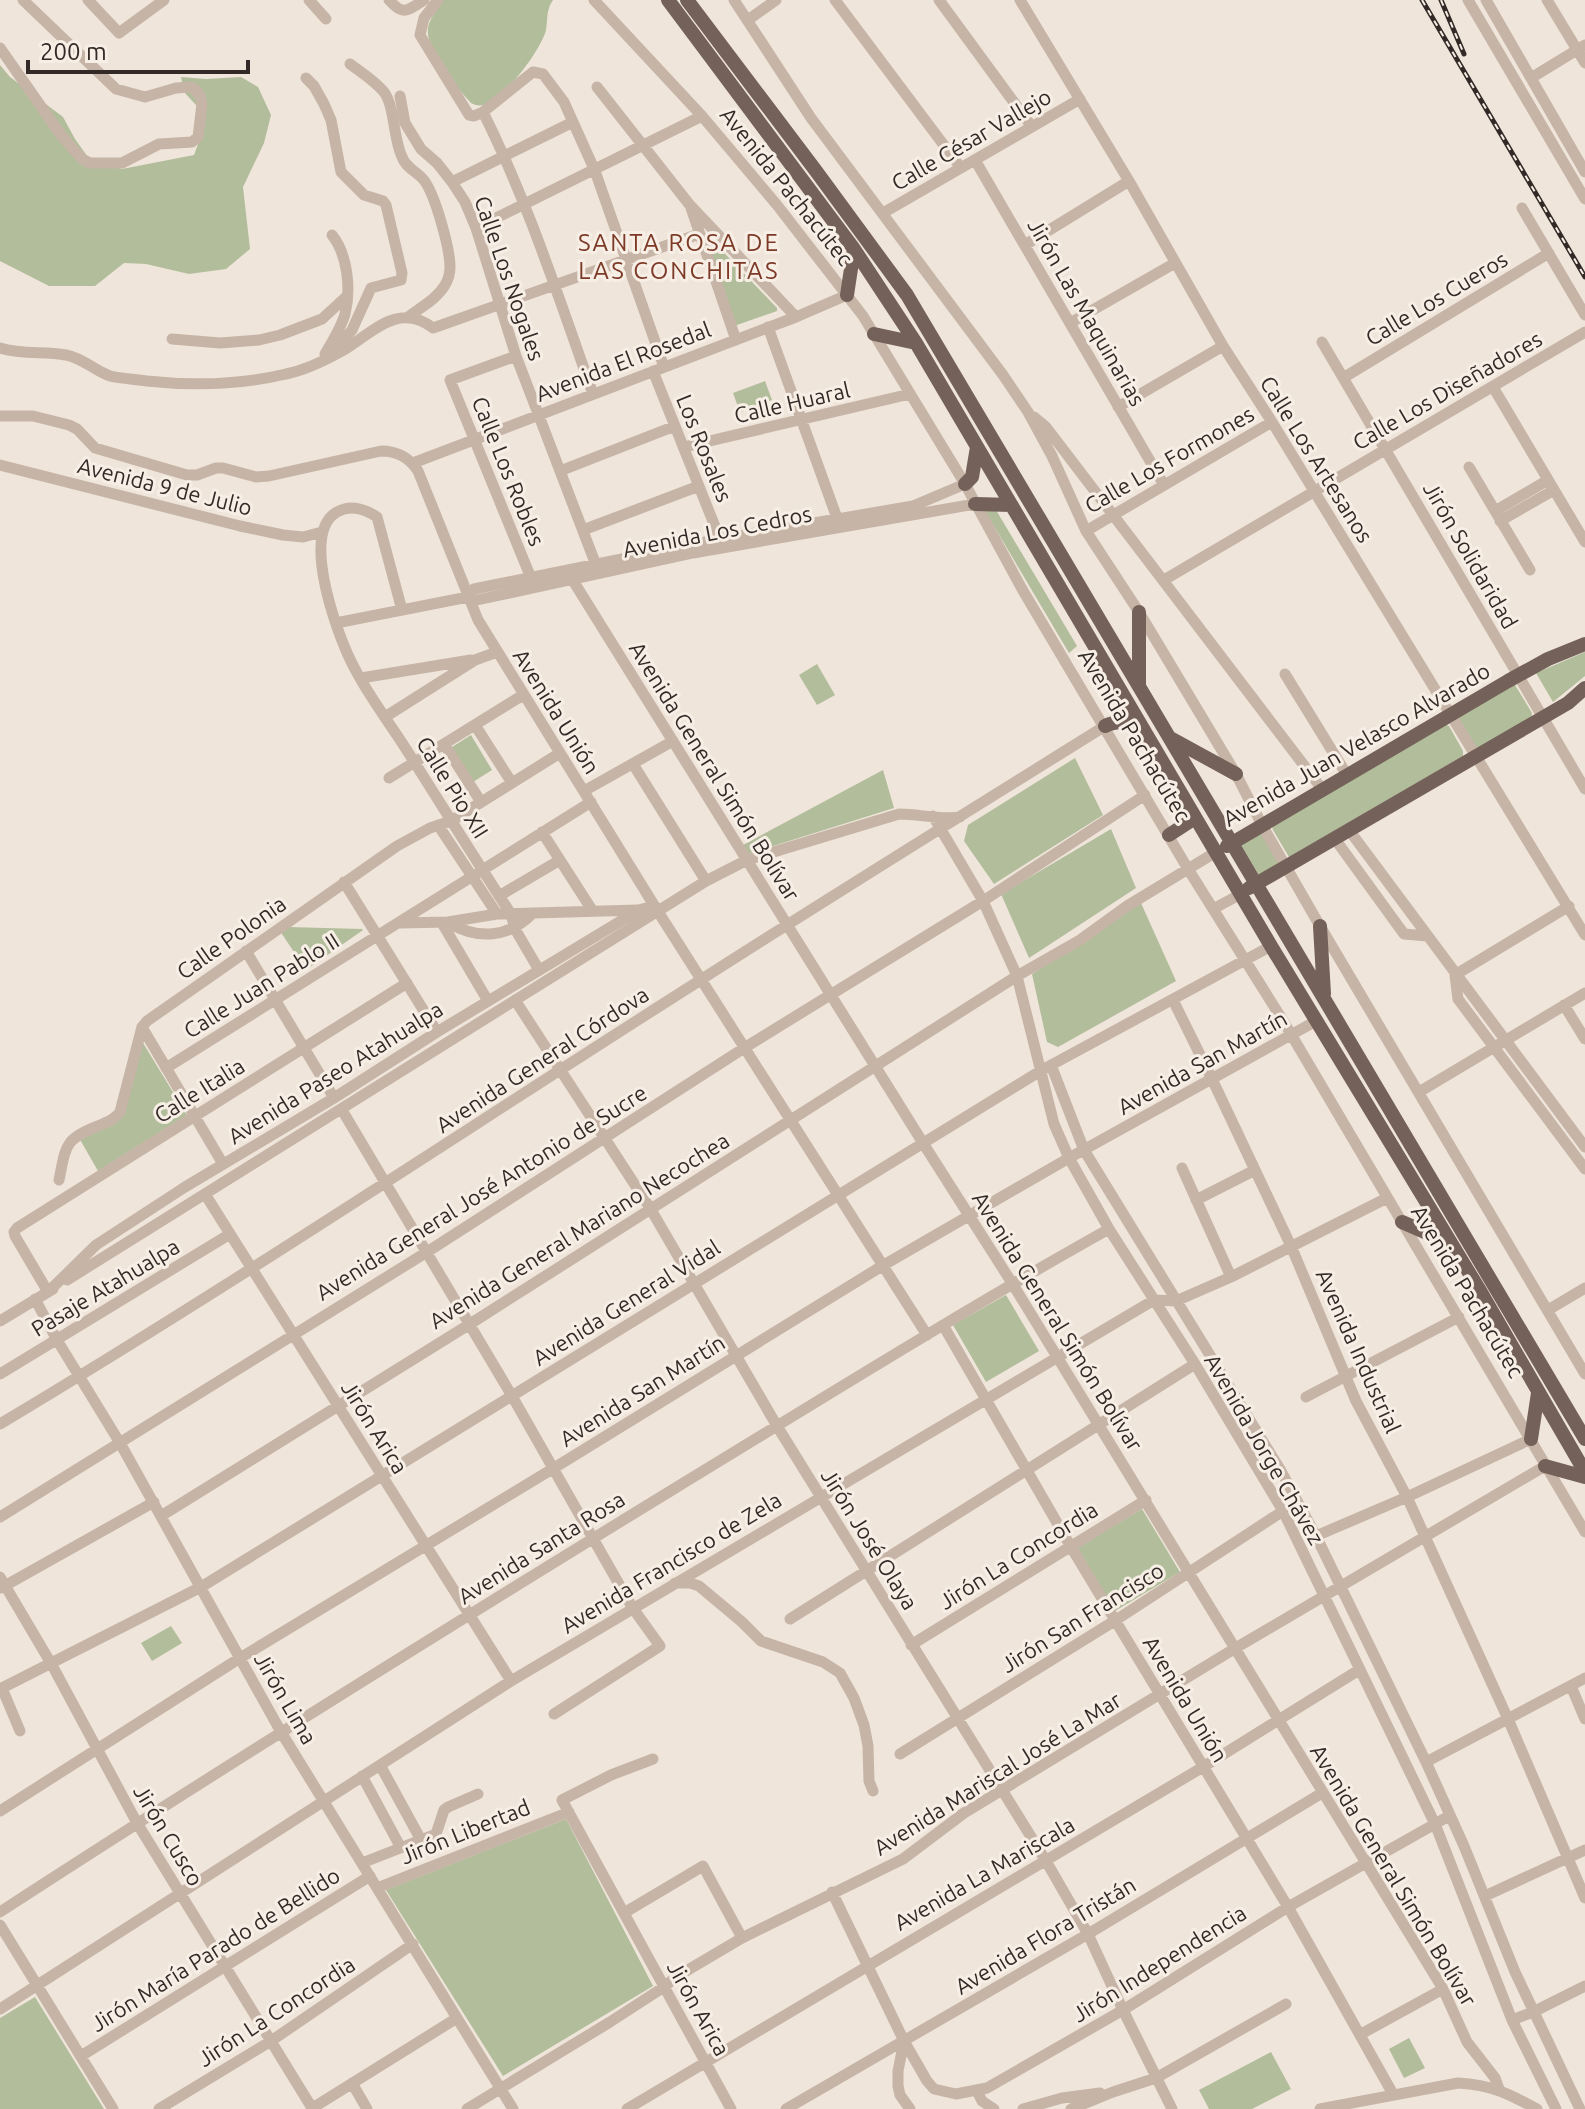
<svg xmlns="http://www.w3.org/2000/svg" width="1585" height="2109" font-family="Ubuntu,sans-serif">
  <style>
    .green { fill: #b2bd9b }
    .lines { fill: none; stroke-linecap: round; stroke-linejoin: round }
    .minor { stroke: #c6b4a7; stroke-width: 11 }
    .major { stroke: #746159; stroke-width: 14 }
    .rail-casing { stroke: #332a27; stroke-width: 5 }
    .rail { stroke: #f7efe6; stroke-width: 2; stroke-dasharray: 6; stroke-linecap: butt }
    .labels { text-anchor: middle; dominant-baseline: central; stroke-width: 6; stroke-linejoin: round; paint-order: stroke }
    .street-label { font-size: 22px; fill: #332a27; stroke: #f7efe6 }
    .neighbourhood-label { font-size: 24px; letter-spacing: 2px; fill: #7c3926; stroke: #f7efe6 }
  </style>
  <rect width="100%" height="100%" fill="#efe5da"/>
  <!-- green -->
  <path class="green" d="M 443,0 L 553,0 C 546,10 548,18 546,30 C 541,50 504,100 483,105 C 478,106 475,105 471,103 C 456,87 425,50 428,28 C 430,17 438,9 443,0 Z
    M 0,65 L 10,77 L 63,117 L 75,139 L 90,160 L 122,169 L 194,155 L 205,125 L 196,105 L 184,92 L 181,77 L 206,79 L 241,77 L 258,87 L 271,115 L 264,143 L 243,187 L 250,249 L 226,269 L 189,274 L 146,264 L 124,263 L 95,286 L 49,286 L 0,261 Z
    M 707,235 L 777,308 L 777,311 L 734,326 L 702,237 Z
    M 765,381 L 772,400 L 740,412 L 733,393 Z
    M 996,510 L 1077,646 L 1069,653 L 985,511 Z
    M 1585,652 L 1585,676 L 1553,702 L 1536,673 Z
    M 817,664 L 835,695 L 817,705 L 799,675 Z
    M 1511,684 L 1515,685 L 1532,713 L 1531,719 L 1476,749 L 1457,720 L 1460,713 Z
    M 1445,724 L 1449,726 L 1463,751 L 1463,756 L 1289,857 L 1273,830 L 1272,826 Z
    M 471,735 L 492,770 L 473,782 L 452,747 Z
    M 1075,758 L 1103,815 L 994,884 L 964,841 L 968,825 Z
    M 883,770 L 894,808 L 748,854 L 743,845 Z
    M 1111,829 L 1136,888 L 1029,958 L 1001,894 Z
    M 1261,830 L 1282,866 L 1261,878 L 1239,842 Z
    M 1141,903 L 1176,981 L 1058,1047 L 1047,1042 L 1032,974 Z
    M 288,927 L 362,929 L 363,930 L 306,970 L 280,931 Z
    M 143,1043 L 187,1115 L 98,1171 L 78,1136 L 119,1120 Z
    M 1006,1295 L 1039,1351 L 986,1382 L 953,1325 Z
    M 1142,1509 L 1180,1572 L 1115,1611 L 1077,1548 Z
    M 171,1626 L 182,1643 L 152,1661 L 141,1643 Z
    M 566,1819 L 653,1986 L 503,2076 L 386,1890 Z
    M 35,1997 L 104,2109 L 0,2109 L 0,2018 Z
    M 1409,2038 L 1425,2068 L 1404,2078 L 1389,2049 Z
    M 1271,2052 L 1291,2089 L 1252,2109 L 1209,2109 L 1199,2090 Z"/>
  <g class="lines">
    <!-- minor -->
    <path class="minor" d="M 88,0 L 119,33 L 164,0
      M 309,0 L 326,19
      M 389,0 C 403,16 407,11 424,0
      M 438,0 L 424,18 L 420,35 L 469,115 L 474,116 L 483,112 L 533,72 L 543,74 L 564,102 L 595,171 L 664,367
      M 594,0 L 702,116 L 777,205 L 863,316 L 965,484 L 1022,589 L 1188,869 L 1285,1024 L 1585,1532
      M 734,0 L 811,118 L 1003,375 L 1028,412 L 1052,456 L 1086,531 L 1139,612 L 1236,774 L 1262,825 L 1320,926 L 1585,1374
      M 835,0 L 961,168
      M 939,0 L 1032,127
      M 1020,0 L 1129,181 L 1223,346 L 1272,422 L 1585,935
      M 1468,0 L 1585,199
      M 1486,0 L 1585,172
      M 1547,0 L 1585,63
      M 748,20 L 776,0
      M 0,48 L 61,135 L 82,159 L 90,163 L 122,163 L 159,144 L 192,142 L 198,137 L 202,104 L 200,96 L 196,90 L 191,87 L 176,88 L 145,97 L 116,89 L 23,0
      M 350,64 C 361,72 375,81 384,92 C 395,107 393,138 402,157 C 406,168 416,171 423,179 C 435,193 450,249 450,267 C 450,273 448,280 445,285 C 437,299 421,307 408,317
      M 306,78 L 314,86 L 324,104 L 331,120 L 341,172 L 364,195 L 383,201 L 386,205 L 402,273 L 401,280 L 371,288 L 352,330 L 333,352
      M 1531,78 L 1585,45
      M 597,87 L 689,204 L 796,317
      M 400,96 L 405,123 L 421,149 L 437,163 L 452,182 L 465,202 L 476,228 L 516,356 L 596,565
      M 483,112 C 528,202 559,299 593,394
      M 975,160 L 1164,485
      M 452,182 L 573,122
      M 691,208 L 736,340
      M 1522,208 L 1585,315
      M 883,213 L 1080,99
      M 476,228 L 702,116
      M 1025,245 L 1129,181
      M 1070,323 L 1175,263
      M 768,327 L 837,518
      M 172,339 L 220,343 L 259,340 L 280,335 L 322,319 L 347,296
      M 1322,342 L 1585,789
      M 0,348 C 22,355 44,351 66,355 C 83,358 95,371 110,376 C 122,379 135,379 147,381 C 193,386 240,385 286,374 C 306,370 324,361 342,351 C 371,334 398,301 433,328 L 699,234
      M 325,354 C 332,342 341,328 345,314 C 351,290 348,255 332,235
      M 516,356 L 450,380 L 531,578
      M 653,371 L 720,539
      M 1343,378 L 1549,253
      M 1493,387 L 1585,542
      M 1118,407 L 1223,346
      M 0,416 L 33,416 L 69,425 L 77,429 L 95,448 L 187,475 L 197,475 L 216,468 L 223,468 L 256,477 L 269,476 L 381,451 C 397,451 409,457 418,471 L 478,620 L 657,910 L 927,1335
      M 1034,417 L 1046,427 L 1322,789
      M 684,447 L 910,394
      M 413,463 L 796,317 L 847,295
      M 0,465 L 240,526 L 283,535 L 303,537 L 322,532
      M 1469,467 L 1530,570
      M 560,471 L 675,426
      M 965,484 L 913,506 L 720,539 L 474,589 L 468,597 L 477,600 L 693,553 L 975,504
      M 1495,511 L 1548,480
      M 1500,521 L 1554,490
      M 583,530 L 699,486
      M 1086,531 L 1272,422
      M 572,579 L 923,1143 L 1012,1283 L 1443,1989 L 1467,2042 L 1495,2078 L 1499,2089
      M 1164,580 L 1585,332
      M 402,610 L 377,517 C 365,509 351,504 337,512 C 301,532 335,626 348,655 C 363,688 386,718 406,749 C 441,804 475,859 511,914 L 515,929 L 539,970
      M 336,623 L 468,597
      M 1285,674 L 1347,775
      M 361,678 L 471,660
      M 385,717 L 475,660 L 497,652
      M 475,725 L 512,783
      M 444,744 L 481,802
      M 633,764 L 706,881
      M 389,778 L 523,695
      M 584,791 L 673,741
      M 933,816 L 983,901 L 1017,976 L 1054,1124 L 1069,1158 L 1109,1229 L 1195,1364 L 1283,1511 L 1435,1824 L 1512,2020 L 1556,2109
      M 438,825 L 497,914
      M 1349,830 L 1585,1147
      M 542,832 L 592,910
      M 1335,839 L 1404,934 L 1427,936
      M 344,882 L 437,1032
      M 499,896 L 560,860
      M 1569,906 L 1455,975 L 1458,999 L 1585,1169
      M 1213,909 L 1241,894
      M 400,923 L 448,922 L 497,914 L 638,910
      M 442,923 L 488,1001
      M 449,923 C 478,940 509,938 533,913
      M 246,951 L 334,1098
      M 407,983 L 17,1228 L 14,1232 L 15,1236 L 48,1292 L 96,1245 L 185,1187 L 334,1098 L 437,1032 L 639,910 L 646,908 L 657,910
      M 515,1000 L 650,1208 L 777,1426 L 1046,1861 L 1088,1934 L 1123,2010 L 1172,2109
      M 1173,1000 L 1212,1079 L 1291,1246 L 1356,1401 L 1407,1497 L 1508,1719 L 1585,1898
      M 1564,1005 L 1585,1039
      M 142,1027 L 223,1164
      M 1051,1065 L 1084,1150 L 1281,1471 L 1316,1536 L 1426,1762 L 1464,1846 L 1515,1972 L 1580,2109
      M 166,1068 L 591,802
      M 1419,1092 L 1585,993
      M 342,1110 L 512,1396 L 632,1607 L 660,1646 L 554,1714
      M 1182,1168 L 1231,1277
      M 59,1180 C 66,1146 64,1139 98,1126 C 107,1122 114,1120 120,1112 L 142,1027 L 147,1021 L 397,846 L 430,828 L 451,821 L 560,753
      M 205,1194 L 511,1681
      M 1196,1200 L 1255,1170
      M 67,1280 L 706,881 L 747,860 L 899,814 C 919,814 940,820 960,817
      M 35,1299 L 57,1340 L 120,1443 L 281,1732 L 513,2109
      M 1548,1310 L 1585,1288
      M 0,1321 L 53,1289
      M 943,1325 L 1071,1547 L 1288,1907 L 1393,2094
      M 0,1374 L 230,1234
      M 1306,1397 L 1459,1317
      M 0,1424 C 237,1282 466,1129 699,981 C 833,895 969,811 1105,726
      M 161,1516 L 470,1324 L 1017,976 L 1080,940 L 1127,906 L 1216,852
      M 0,1517 L 427,1252 L 744,1048 L 983,901 L 1145,795
      M 1316,1536 L 1407,1497 L 1531,1439
      M 0,1577 L 52,1665 L 137,1823 L 312,2108
      M 675,1583 L 690,1583 L 699,1586 L 742,1622 L 761,1641 L 823,1662 L 840,1673 L 854,1698 L 864,1725 L 868,1746 L 869,1781 L 873,1791
      M 1,1588 L 154,1502
      M 790,1619 L 1195,1364
      M 911,1645 L 1146,1500
      M 1571,1686 L 1585,1719
      M 2,1688 L 20,1731
      M 0,1689 L 201,1587 L 1042,1070 L 1271,946
      M 900,1754 L 1116,1620 L 1283,1511
      M 653,1759 L 611,1775 L 562,1800 L 731,2109
      M 1426,1762 L 1585,1678
      M 380,1765 L 421,1840
      M 362,1776 L 401,1848
      M 0,1811 L 240,1658 L 554,1468 L 882,1266 L 1069,1158 L 1316,1021
      M 362,1863 L 436,1834 L 444,1810 L 448,1807 L 478,1794
      M 377,1888 L 569,1812
      M 832,1892 L 904,2041 L 898,2071 L 898,2086 L 900,2095 L 910,2109
      M 1485,1896 L 1585,1850
      M 0,1912 C 223,1767 450,1626 677,1487 C 820,1400 962,1311 1109,1229
      M 624,1913 L 703,1866 L 742,1938
      M 0,1925 L 113,2109
      M 0,2009 L 511,1681 L 1154,1300 L 1176,1301 L 1231,1277 L 1387,1198
      M 1512,2020 L 1533,2012 L 1585,1986
      M 1361,2034 L 1443,1989
      M 904,2041 L 927,2081 L 934,2089 L 956,2094 L 987,2088 L 1123,2010 L 1288,1907 L 1449,1816
      M 81,2056 L 370,1876
      M 352,2083 L 367,2109
      M 977,2091 L 982,2101 L 994,2109
      M 159,2109 L 271,2041 L 413,1944
      M 311,2109 L 457,2018
      M 467,2109 L 610,2022 L 664,1987 L 676,1977 L 742,1938 L 903,1859 L 964,1813 L 1234,1649 L 1545,1466
      M 627,2109 L 1203,1767 L 1359,1670
      M 786,2109 L 1088,1934 L 1322,1793
      M 1023,2109 L 1062,2098 L 1100,2093
      M 1071,2109 L 1113,2092 L 1156,2078 L 1286,2004
      M 1320,2109 L 1458,2083 C 1492,2085 1507,2093 1537,2109"/>
    <!-- major -->
    <path class="major" d="M 668,0 L 854,249 L 916,343 L 1271,946 L 1479,1289 L 1585,1472
      M 687,0 L 816,171 L 907,295 L 1585,1439
      M 847,295 L 854,249
      M 874,334 L 916,343
      M 965,484 L 972,477 L 977,447
      M 975,504 L 1011,505
      M 1139,686 L 1139,612
      M 1105,726 C 1121,719 1128,723 1144,730
      M 1170,738 L 1236,774
      M 1169,835 L 1189,822 L 1192,812
      M 1227,846 L 1508,681 L 1548,659 L 1585,644
      M 1249,888 L 1568,703 L 1585,688
      M 1320,926 L 1324,994
      M 1402,1222 L 1450,1243
      M 1531,1439 L 1538,1393
      M 1545,1466 L 1585,1477"/>
    <!-- rail casing -->
    <g class="rail-casing">
      <path id="rail" d="M 1422,0 L 1585,277
        M 1441,0 L 1464,54"/>
    </g>
    <!-- rail -->
    <use href="#rail" class="rail"/>
  </g>
  <g class="labels">
    <!-- street labels -->
    <g class="street-label">
      <text transform="translate(971 139) rotate(-30)">Calle César Vallejo</text>
      <text transform="translate(787 186) rotate(51)">Avenida Pachacútec</text>
      <text transform="translate(510 278) rotate(71)">Calle Los Nogales</text>
      <text transform="translate(1436 298) rotate(-31)">Calle Los Cueros</text>
      <text transform="translate(1087 312) rotate(60)">Jirón Las Maquinarias</text>
      <text transform="translate(623 361) rotate(-21)">Avenida El Rosedal</text>
      <text transform="translate(1447 390) rotate(-30)">Calle Los Diseñadores</text>
      <text transform="translate(792 402) rotate(-13)">Calle Huaral</text>
      <text transform="translate(705 448) rotate(68)">Los Rosales</text>
      <text transform="translate(1169 459) rotate(-30)">Calle Los Formones</text>
      <text transform="translate(1317 459) rotate(58)">Calle Los Artesanos</text>
      <text transform="translate(509 471) rotate(68)">Calle Los Robles</text>
      <text transform="translate(165 486) rotate(14)">Avenida 9 de Julio</text>
      <text transform="translate(717 531) rotate(-11)">Avenida Los Cedros</text>
      <text transform="translate(1471 555) rotate(60)">Jirón Solidaridad</text>
      <text transform="translate(557 711) rotate(58)">Avenida Unión</text>
      <text transform="translate(1135 735) rotate(59)">Avenida Pachacútec</text>
      <text transform="translate(1356 744) rotate(-30)">Avenida Juan Velasco Alvarado</text>
      <text transform="translate(715 771) rotate(58)">Avenida General Simón Bolívar</text>
      <text transform="translate(453 787) rotate(58)">Calle Pio XII</text>
      <text transform="translate(231 937) rotate(-35)">Calle Polonia</text>
      <text transform="translate(261 985) rotate(-32)">Calle Juan Pablo II</text>
      <text transform="translate(542 1059) rotate(-33)">Avenida General Córdova</text>
      <text transform="translate(1202 1062) rotate(-29)">Avenida San Martín</text>
      <text transform="translate(335 1072) rotate(-32)">Avenida Paseo Atahualpa</text>
      <text transform="translate(199 1090) rotate(-32)">Calle Italia</text>
      <text transform="translate(481 1192) rotate(-32)">Avenida General José Antonio de Sucre</text>
      <text transform="translate(579 1230) rotate(-32)">Avenida General Mariano Necochea</text>
      <text transform="translate(105 1287) rotate(-31)">Pasaje Atahualpa</text>
      <text transform="translate(1468 1291) rotate(59)">Avenida Pachacútec</text>
      <text transform="translate(626 1302) rotate(-32)">Avenida General Vidal</text>
      <text transform="translate(1058 1321) rotate(58)">Avenida General Simón Bolívar</text>
      <text transform="translate(1359 1351) rotate(66)">Avenida Industrial</text>
      <text transform="translate(642 1390) rotate(-32)">Avenida San Martín</text>
      <text transform="translate(375 1427) rotate(58)">Jirón Arica</text>
      <text transform="translate(1265 1449) rotate(60)">Avenida Jorge Chávez</text>
      <text transform="translate(870 1539) rotate(58)">Jirón José Olaya</text>
      <text transform="translate(541 1547) rotate(-32)">Avenida Santa Rosa</text>
      <text transform="translate(1018 1555) rotate(-32)">Jirón La Concordia</text>
      <text transform="translate(671 1562) rotate(-31)">Avenida Francisco de Zela</text>
      <text transform="translate(1082 1617) rotate(-32)">Jirón San Francisco</text>
      <text transform="translate(286 1698) rotate(60)">Jirón Lima</text>
      <text transform="translate(1186 1699) rotate(59)">Avenida Unión</text>
      <text transform="translate(997 1773) rotate(-32)">Avenida Mariscal José La Mar</text>
      <text transform="translate(465 1831) rotate(-22)">Jirón Libertad</text>
      <text transform="translate(169 1835) rotate(59)">Jirón Cusco</text>
      <text transform="translate(984 1873) rotate(-30)">Avenida La Mariscala</text>
      <text transform="translate(1394 1875) rotate(59)">Avenida General Simón Bolívar</text>
      <text transform="translate(1045 1935) rotate(-31)">Avenida Flora Tristán</text>
      <text transform="translate(215 1949) rotate(-32)">Jirón María Parado de Bellido</text>
      <text transform="translate(1159 1963) rotate(-32)">Jirón Independencia</text>
      <text transform="translate(699 2008) rotate(61)">Jirón Arica</text>
      <text transform="translate(276 2011) rotate(-33)">Jirón La Concordia</text>
    </g>
    <!-- neighbourhood labels -->
    <g class="neighbourhood-label">
      <text x="679" y="242">SANTA ROSA DE<tspan x="679" dy="28">LAS CONCHITAS</tspan></text>
    </g>
  </g>
  <!-- scale -->
  <path d="M28 60v12h220v-12" fill="none" stroke="#332a27" stroke-width="4"/>
  <text x="40" y="60" font-size="24" fill="#332a27" stroke="#f7efe6" stroke-width="6" paint-order="stroke">200 m</text>
</svg>
